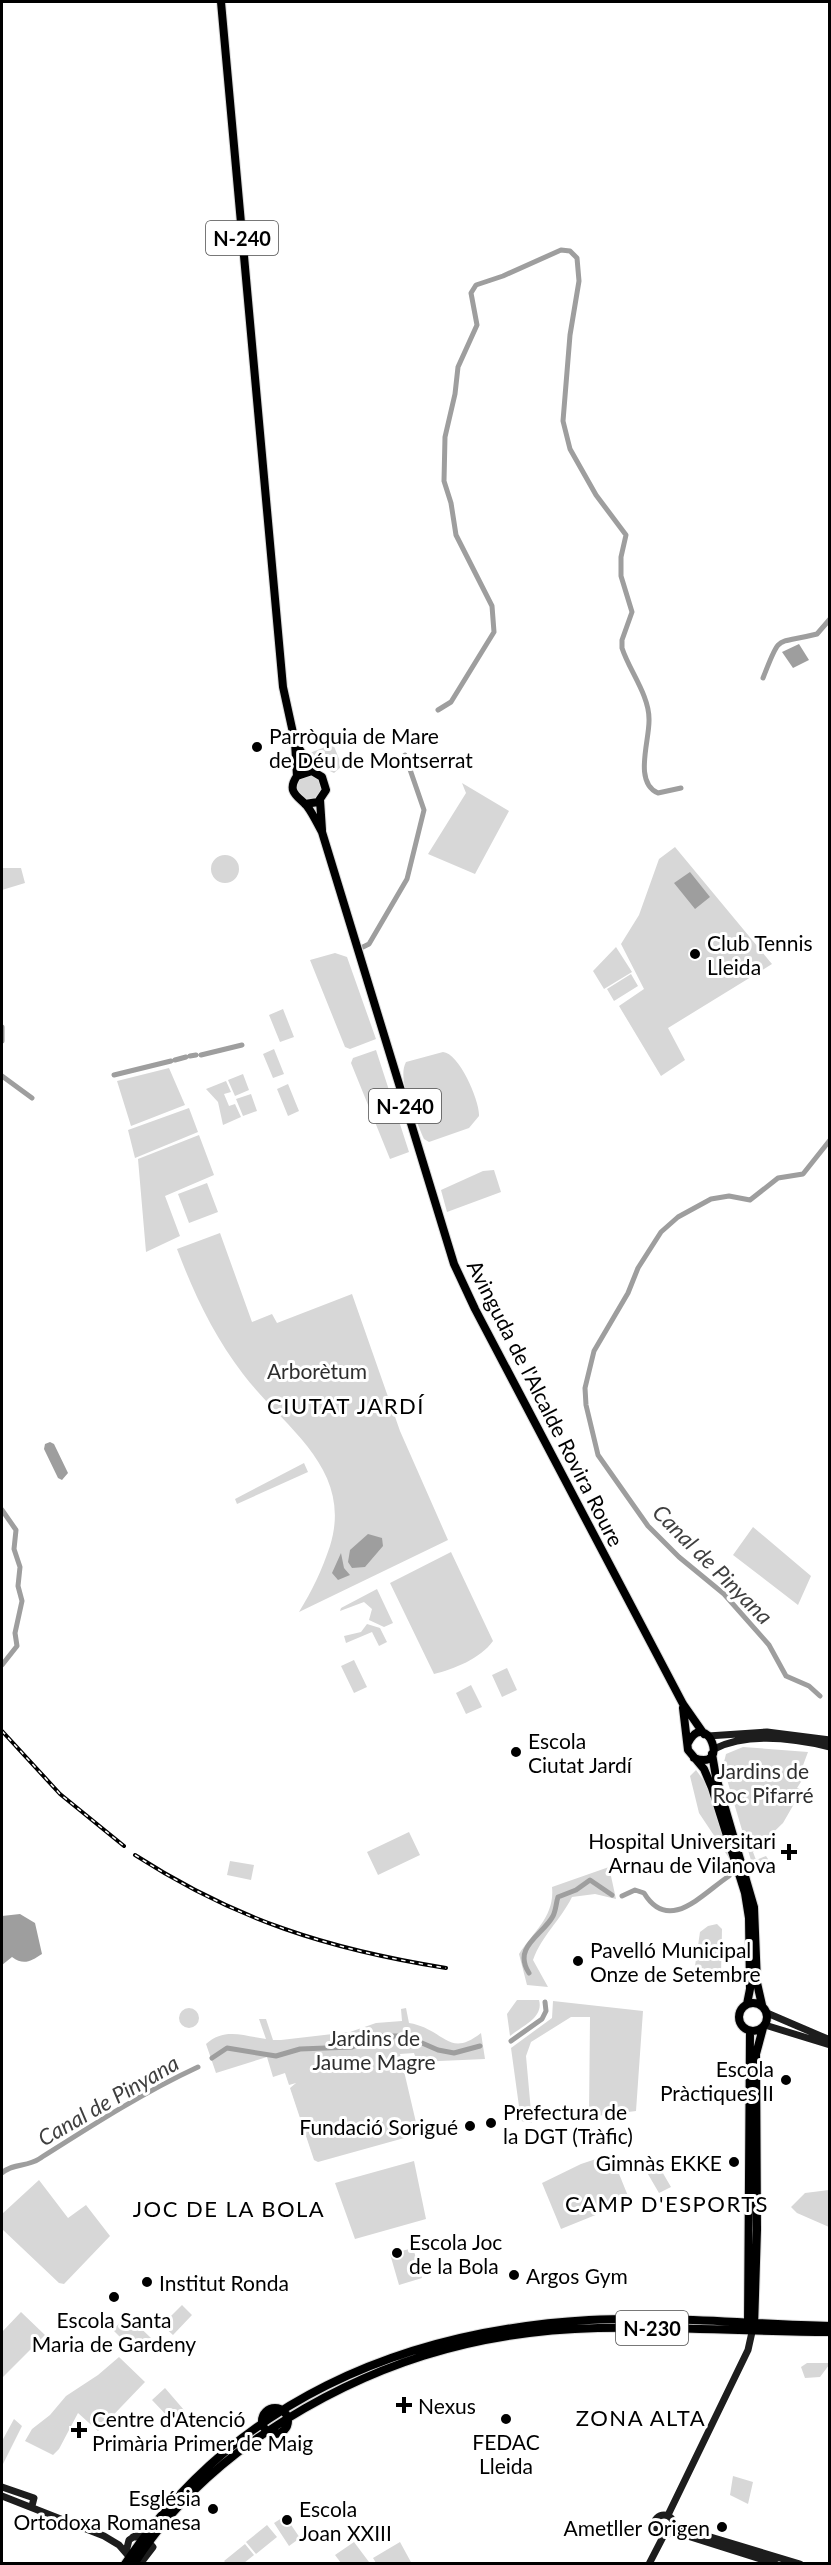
<svg xmlns="http://www.w3.org/2000/svg" width="831" height="2565" font-family="Lato,sans-serif">
  <style>
    .green { fill: #d7d7d7 }
    .water { fill: #9e9e9e }
    .lines { fill: none; stroke-linecap: round; stroke-linejoin: round }
    .canal { stroke: #9e9e9e; stroke-width: 5 }
    .primary-casing { stroke: #dbdbdb; stroke-width: 10 }
    .secondary { stroke: #1d1d1d; stroke-width: 7 }
    .primary { stroke: #000; stroke-width: 8 }
    .rail-casing { stroke: #000; stroke-width: 4 }
    .rail { stroke: #fff; stroke-width: 1.5; stroke-dasharray: 4.5; stroke-linecap: butt }
    .poi-dot { fill: #000; stroke: #fff; stroke-width: 2 }
    .labels { text-anchor: middle; dominant-baseline: central; stroke-width: 6; stroke-linejoin: round; paint-order: stroke }
    .shield { fill: #fff; stroke: #4c4c4c; stroke-width: 1.5 }
    .shield-label { font-size: 20px; font-weight: bold; fill: #000 }
    .poi-label { font-size: 21px; fill: #000; stroke: #fff; text-anchor: start }
    .park-label { font-size: 21px; fill: #2e2e2e; stroke: #fff }
    .street-label { font-size: 21px; fill: #000; stroke: #fff }
    .neighbourhood-label { font-size: 22px; letter-spacing: 1.5px; fill: #000; stroke: #fff }
    .water-label { font-size: 22px; font-style: italic; fill: #3f3f3f; stroke: #fff }
  </style>
  <rect width="100%" height="100%" fill="#fff"/>
  <!-- green -->
  <path class="green" d="M 333,744 L 342,766 L 334,773 L 313,763 L 307,754 Z
    M 310,773 L 316,775 L 323,787 L 317,799 L 306,801 L 295,789 L 297,779 Z
    M 462,783 L 509,811 L 475,874 L 428,854 L 466,793 Z
    M 675,847 L 772,964 L 668,1028 L 685,1060 L 661,1076 L 619,1006 L 644,989 L 621,944 L 639,915 L 659,859 Z
    M211 869a14 14 0 1 1 28 0a14 14 0 1 1-28 0Z
    M 2,868 L 21,868 L 25,883 L 2,890 Z
    M 616,947 L 632,972 L 604,989 L 593,971 Z
    M 335,953 L 347,957 L 376,1039 L 350,1049 L 345,1047 L 310,960 Z
    M 631,974 L 638,986 L 614,1001 L 607,989 Z
    M 283,1009 L 294,1037 L 280,1042 L 269,1015 Z
    M 274,1049 L 284,1074 L 273,1078 L 263,1054 Z
    M 376,1050 L 409,1152 L 390,1159 L 351,1063 L 353,1058 Z
    M 443,1052 C 459,1053 480,1101 479,1116 L 469,1128 L 429,1142 L 424,1139 C 417,1121 396,1080 406,1062 Z
    M 169,1068 L 185,1105 L 131,1126 L 117,1081 Z
    M 243,1074 L 249,1090 L 235,1096 L 228,1080 Z
    M 226,1081 L 231,1092 L 224,1094 L 229,1106 L 235,1104 L 241,1117 L 223,1125 L 218,1102 L 206,1089 Z
    M 288,1084 L 299,1111 L 288,1116 L 277,1089 Z
    M 251,1094 L 257,1111 L 243,1116 L 236,1099 Z
    M 189,1108 L 198,1132 L 135,1158 L 128,1130 Z
    M 199,1135 L 214,1175 L 165,1196 L 180,1236 L 146,1252 L 138,1159 Z
    M 494,1170 L 501,1192 L 447,1212 L 441,1190 L 483,1171 Z
    M 207,1183 L 218,1212 L 189,1223 L 178,1194 Z
    M 220,1233 L 252,1322 L 272,1314 L 277,1323 L 352,1294 L 400,1431 L 448,1540 L 299,1612 C 312,1591 322,1570 330,1546 C 354,1468 284,1428 243,1374 C 214,1336 194,1294 177,1249 Z
    M 304,1463 L 308,1472 L 237,1504 L 235,1499 Z
    M 753,1527 L 811,1576 L 798,1605 L 733,1555 Z
    M 451,1552 L 493,1641 C 480,1659 454,1669 434,1674 L 390,1583 Z
    M 377,1589 L 393,1623 L 384,1627 L 369,1620 L 372,1609 L 364,1602 L 340,1611 L 341,1608 Z
    M 367,1624 L 380,1628 L 387,1642 L 379,1646 L 372,1632 L 346,1643 L 344,1636 L 361,1632 Z
    M 354,1660 L 367,1687 L 354,1693 L 341,1666 Z
    M 507,1668 L 517,1690 L 502,1697 L 492,1675 Z
    M 471,1685 L 482,1707 L 466,1714 L 456,1693 Z
    M 743,1747 L 808,1752 L 802,1768 L 808,1771 L 797,1788 L 802,1790 L 783,1823 L 753,1852 L 756,1860 L 766,1856 L 768,1859 L 763,1866 L 753,1867 L 723,1766 L 726,1754 Z
    M 696,1770 L 707,1785 L 731,1861 L 699,1813 L 690,1776 Z
    M 409,1832 L 420,1855 L 378,1875 L 367,1852 Z
    M 230,1861 L 254,1865 L 251,1880 L 227,1875 Z
    M 609,1867 L 616,1899 L 595,1894 L 572,1897 C 560,1921 542,1935 533,1960 L 548,1987 L 527,1985 L 519,1954 C 534,1931 555,1916 552,1887 Z
    M 717,1924 L 722,1929 L 721,1975 L 694,1973 L 700,1932 L 708,1926 Z
    M 517,2000 L 539,2000 C 544,2018 522,2026 510,2036 L 507,2014 Z
    M 553,2001 L 643,2011 L 636,2111 L 589,2117 L 590,2017 L 571,2017 L 531,2042 L 526,2056 L 532,2123 L 521,2121 L 511,2048 L 552,2018 Z
    M 406,2008 L 409,2023 C 445,2029 448,2059 481,2033 L 485,2059 L 417,2062 L 414,2053 L 400,2054 L 418,2131 L 415,2135 L 318,2162 L 314,2160 L 290,2088 L 296,2083 L 289,2085 L 285,2073 L 273,2077 L 267,2057 L 216,2073 L 206,2044 C 224,2027 244,2036 266,2039 L 259,2019 L 266,2019 L 273,2040 L 281,2040 L 350,2032 L 376,2023 L 402,2021 L 401,2009 Z
    M179 2018a10 10 0 1 1 20 0a10 10 0 1 1-20 0Z
    M 611,2154 L 630,2201 L 561,2229 L 542,2183 L 581,2164 Z
    M 414,2161 L 426,2219 L 355,2239 L 335,2183 Z
    M 657,2163 L 671,2187 L 659,2193 L 645,2169 Z
    M 39,2180 L 68,2218 L 86,2205 L 110,2236 L 64,2284 L 59,2283 L 2,2229 L 2,2214 Z
    M 829,2190 L 829,2227 L 797,2213 L 791,2207 L 805,2193 Z
    M 413,2248 L 422,2278 L 399,2285 L 390,2254 Z
    M 182,2305 L 192,2315 L 173,2335 L 162,2325 Z
    M 21,2312 L 45,2335 L 2,2378 L 2,2332 Z
    M 127,2315 L 151,2338 L 136,2353 L 113,2330 Z
    M 119,2357 L 145,2382 L 98,2431 L 78,2413 L 59,2449 L 53,2455 L 25,2441 L 32,2429 L 50,2415 L 66,2396 L 98,2375 Z
    M 807,2363 L 829,2363 L 829,2365 L 820,2377 L 805,2378 L 801,2367 Z
    M 165,2388 L 184,2410 L 172,2421 L 152,2400 Z
    M 14,2419 L 22,2426 L 2,2466 L 2,2441 Z
    M 733,2476 L 753,2482 L 748,2504 L 730,2495 Z
    M 285,2516 L 300,2538 L 289,2546 L 274,2523 Z
    M 267,2525 L 277,2537 L 256,2554 L 246,2542 Z
    M 354,2542 L 369,2562 L 369,2563 L 341,2563 L 335,2555 Z
    M 400,2542 L 412,2564 L 376,2563 L 373,2558 Z
    M 245,2544 L 254,2555 L 244,2563 L 226,2563 L 224,2561 Z"/>
  <!-- water -->
  <path class="water" d="M 799,644 L 809,660 L 793,668 L 782,652 Z
    M 690,872 L 710,897 L 695,909 L 674,883 Z
    M 50,1442 L 54,1444 L 68,1473 L 62,1480 L 58,1478 L 44,1449 L 45,1444 Z
    M 368,1534 L 382,1538 L 383,1546 L 365,1567 L 352,1568 L 348,1562 L 350,1550 Z
    M 341,1553 L 344,1568 L 350,1575 L 338,1580 L 332,1573 Z
    M 20,1914 L 35,1923 L 42,1954 C 31,1961 24,1966 12,1957 L 2,1965 L 2,1916 Z"/>
  <g class="lines">
    <!-- canal -->
    <path class="canal" d="M 763,678 C 781,633 773,645 817,634 L 830,619
      M 438,710 L 451,702 L 494,632 L 492,606 L 456,535 L 451,503 L 444,481 L 445,437 L 455,394 L 458,367 L 477,325 L 471,293 L 476,285 L 503,276 L 561,250 L 570,251 L 577,258 L 579,281 L 570,335 L 563,421 L 570,449 L 596,495 L 626,535 L 621,557 L 621,576 L 632,612 L 622,640 L 622,648 C 629,670 649,695 649,719 C 650,740 633,782 658,793 L 681,788
      M 363,947 L 369,944 L 407,879 L 424,810 L 405,755
      M 2,1027 L 2,1041
      M 201,1055 L 242,1045
      M 190,1056 L 196,1055
      M 175,1060 L 186,1057
      M 114,1075 L 171,1061
      M 2,1076 L 32,1098
      M 2,1510 L 16,1530 L 14,1549 L 20,1567 L 18,1586 L 22,1601 L 15,1633 L 17,1646 L 2,1665
      M 820,1696 L 809,1686 L 786,1676 L 769,1645 L 724,1594 L 679,1557 L 648,1526 L 598,1455 L 586,1405 L 585,1388 L 594,1351 L 628,1293 L 638,1268 L 661,1232 L 678,1217 L 711,1199 L 729,1196 L 750,1200 L 778,1178 L 803,1174 L 830,1140
      M 622,1896 L 635,1890 L 644,1893 C 669,1934 702,1894 729,1876
      M 529,1973 C 512,1947 543,1935 553,1916 C 556,1910 556,1903 558,1897 L 576,1890 L 590,1880 L 612,1895
      M 511,2041 L 542,2019 L 546,2011 L 545,2002
      M 212,2058 L 227,2048 L 276,2056 L 300,2049 L 352,2047 L 377,2036 L 406,2036 L 438,2050 L 454,2053 L 480,2046
      M 2,2173 C 13,2163 27,2167 39,2159 C 91,2126 142,2093 198,2067"/>
    <!-- primary casing -->
    <g class="primary-casing">
      <path id="primary" d="M 221,2 L 283,687 L 295,742 L 297,776
        M 296,743 L 312,771
        M 320,800 L 322,830
        M 305,804 L 318,802 L 326,790 L 322,777 L 312,771 L 297,776 C 286,792 298,796 307,806 C 313,814 317,823 322,832 L 454,1264 L 475,1309 L 683,1704 L 704,1734
        M 683,1708 L 688,1750 L 704,1769 L 712,1788 L 745,1893 L 749,1918 L 750,1989 L 747,2004
        M 688,1743 C 706,1707 732,1772 694,1758
        M 712,1754 L 716,1777 L 754,1907 L 757,1983 L 762,2005
        M739 2017a14 14 0 1 1 28 0a14 14 0 1 1-28 0Z
        M 750,2031 L 748,2324 L 750,2329
        M 754,2328 L 757,2230 L 756,2054 L 763,2028
        M262 2421a13 13 0 1 1 26 0a13 13 0 1 1-26 0Z
        M 125,2564 C 233,2402 400,2331 589,2320 C 669,2316 750,2324 830,2326
        M 134,2564 C 166,2513 215,2466 265,2433 C 368,2364 474,2331 598,2328 C 675,2326 752,2332 830,2332"/>
    </g>
    <!-- secondary -->
    <path class="secondary" d="M 708,1736 L 767,1732 L 830,1740
      M 714,1749 C 748,1732 793,1738 830,1747
      M 767,2013 L 830,2040
      M 765,2025 L 830,2045
      M 2,2487 L 34,2498 L 32,2506
      M 2,2496 L 104,2536 L 119,2545 L 132,2560 L 143,2560 L 153,2547 L 144,2537 L 133,2537
      M 668,2515 L 748,2350 L 752,2332
      M654 2525a10 10 0 1 1 20 0a10 10 0 1 1-20 0Z
      M 674,2526 L 800,2564
      M 672,2531 L 776,2564
      M 126,2552 L 129,2540 L 156,2521
      M 649,2564 L 664,2535"/>
    <!-- primary -->
    <use href="#primary" class="primary"/>
    <!-- rail casing -->
    <g class="rail-casing">
      <path id="rail" d="M 2,1731 L 60,1794 L 124,1846
        M 135,1855 C 236,1920 328,1949 446,1968"/>
    </g>
    <!-- rail -->
    <use href="#rail" class="rail"/>
  </g>
  <!-- markers -->
  <g class="poi-dot">
    <circle cx="257" cy="747" r="6"/>
    <circle cx="695" cy="954" r="6"/>
    <circle cx="516" cy="1752" r="6"/>
    <path d="M786 1843h6v6h6v6h-6v6h-6v-6h-6v-6h6z"/>
    <circle cx="578" cy="1961" r="6"/>
    <circle cx="786" cy="2080" r="6"/>
    <circle cx="491" cy="2123" r="6"/>
    <circle cx="470" cy="2126" r="6"/>
    <circle cx="734" cy="2162" r="6"/>
    <circle cx="397" cy="2253" r="6"/>
    <circle cx="514" cy="2275" r="6"/>
    <circle cx="147" cy="2282" r="6"/>
    <circle cx="114" cy="2297" r="6"/>
    <path d="M401 2396h6v6h6v6h-6v6h-6v-6h-6v-6h6z"/>
    <circle cx="506" cy="2419" r="6"/>
    <path d="M76 2421h6v6h6v6h-6v6h-6v-6h-6v-6h6z"/>
    <circle cx="213" cy="2509" r="6"/>
    <circle cx="287" cy="2520" r="6"/>
    <circle cx="722" cy="2527" r="6"/>
  </g>
  <g class="labels">
    <!-- shield labels -->
    <g class="shield">
      <rect x="206" y="221" width="72" height="34" rx="4.5"/>
      <rect x="369" y="1089" width="72" height="34" rx="4.5"/>
      <rect x="616" y="2311" width="72" height="34" rx="4.5"/>
    </g>
    <g class="shield-label">
      <text x="242" y="238">N-240</text>
      <text x="405" y="1106">N-240</text>
      <text x="652" y="2328">N-230</text>
    </g>
    <!-- poi labels -->
    <g class="poi-label">
      <text x="269" y="735">Parròquia de Mare<tspan x="269" dy="24">de Déu de Montserrat</tspan></text>
      <text x="707" y="942">Club Tennis<tspan x="707" dy="24">Lleida</tspan></text>
      <text x="528" y="1740">Escola<tspan x="528" dy="24">Ciutat Jardí</tspan></text>
      <text x="776" y="1840" text-anchor="end">Hospital Universitari<tspan x="776" dy="24">Arnau de Vilanova</tspan></text>
      <text x="590" y="1949">Pavelló Municipal<tspan x="590" dy="24">Onze de Setembre</tspan></text>
      <text x="774" y="2068" text-anchor="end">Escola<tspan x="774" dy="24">Pràctiques II</tspan></text>
      <text x="503" y="2111">Prefectura de<tspan x="503" dy="24">la DGT (Tràfic)</tspan></text>
      <text x="458" y="2126" text-anchor="end">Fundació Sorigué</text>
      <text x="722" y="2162" text-anchor="end">Gimnàs EKKE</text>
      <text x="409" y="2241">Escola Joc<tspan x="409" dy="24">de la Bola</tspan></text>
      <text x="526" y="2275">Argos Gym</text>
      <text x="159" y="2282">Institut Ronda</text>
      <text x="114" y="2319" text-anchor="middle">Escola Santa<tspan x="114" dy="24">Maria de Gardeny</tspan></text>
      <text x="418" y="2405">Nexus</text>
      <text x="92" y="2418">Centre d'Atenció<tspan x="92" dy="24">Primària Primer de Maig</tspan></text>
      <text x="506" y="2441" text-anchor="middle">FEDAC<tspan x="506" dy="24">Lleida</tspan></text>
      <text x="201" y="2497" text-anchor="end">Església<tspan x="201" dy="24">Ortodoxa Romanesa</tspan></text>
      <text x="299" y="2508">Escola<tspan x="299" dy="24">Joan XXIII</tspan></text>
      <text x="710" y="2527" text-anchor="end">Ametller Origen</text>
    </g>
    <!-- park labels -->
    <g class="park-label">
      <text x="317" y="1370">Arborètum</text>
      <text x="763" y="1770">Jardins de<tspan x="763" dy="24">Roc Pifarré</tspan></text>
      <text x="374" y="2037">Jardins de<tspan x="374" dy="24">Jaume Magre</tspan></text>
    </g>
    <!-- street labels -->
    <g class="street-label">
      <text transform="translate(546 1403) rotate(63)">Avinguda de l'Alcalde Rovira Roure</text>
    </g>
    <!-- neighbourhood labels -->
    <g class="neighbourhood-label">
      <text x="346" y="1405">CIUTAT JARDÍ</text>
      <text x="667" y="2203">CAMP D'ESPORTS</text>
      <text x="229" y="2208">JOC DE LA BOLA</text>
      <text x="641" y="2417">ZONA ALTA</text>
    </g>
    <!-- water labels -->
    <g class="water-label">
      <text transform="translate(713 1564) rotate(45)">Canal de Pinyana</text>
      <text transform="translate(108 2100) rotate(-30)">Canal de Pinyana</text>
    </g>
  </g>
  <!-- border -->
  <rect width="831" height="2565" fill="none" stroke="#000000" stroke-width="6"/>
</svg>
